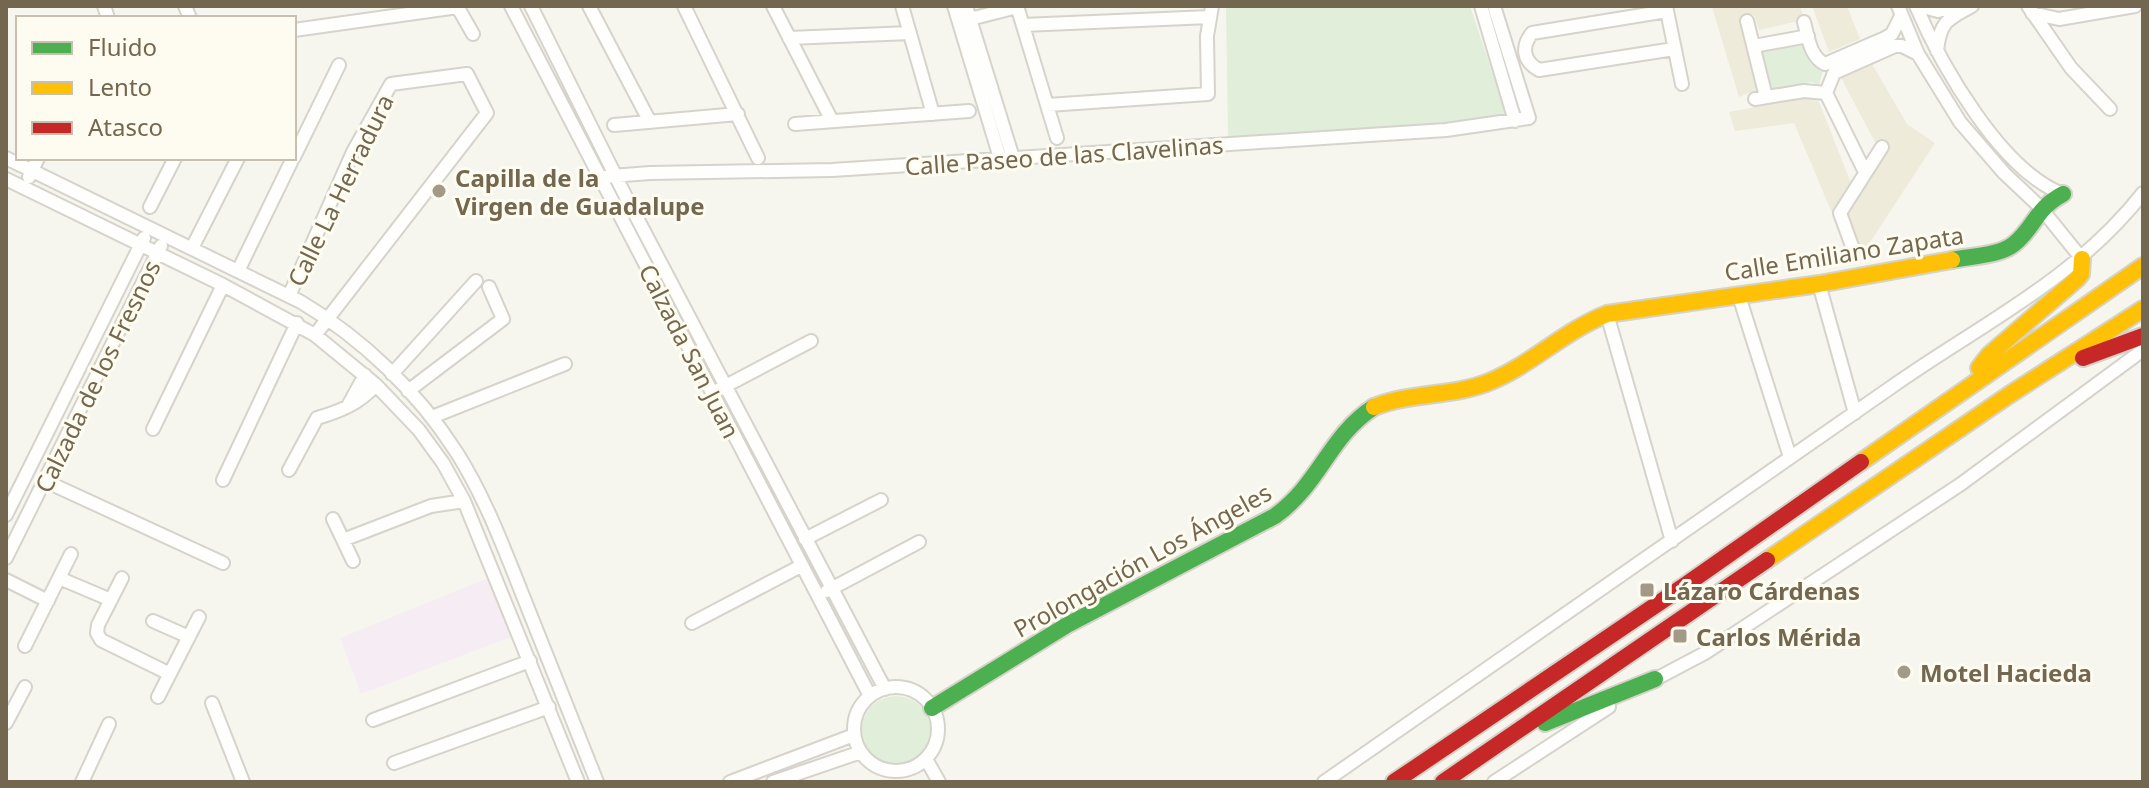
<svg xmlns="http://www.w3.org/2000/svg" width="2149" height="788" font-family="'Noto Sans',sans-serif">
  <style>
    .residential { fill: #eeebdb }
    .education { fill: #f6edf4 }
    .green { fill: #e0eeda }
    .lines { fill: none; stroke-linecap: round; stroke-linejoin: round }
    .street-casing { stroke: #d5d3cb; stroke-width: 16 }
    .fast-casing { stroke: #d5d2c9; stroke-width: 20 }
    .slow-casing { stroke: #d5d2c9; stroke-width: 20 }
    .jam-casing { stroke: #d5d2c9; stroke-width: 20 }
    .street { stroke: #fefefc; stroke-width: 12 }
    .fast { stroke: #4caf50; stroke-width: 16 }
    .slow { stroke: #ffc107; stroke-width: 16 }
    .jam { stroke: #c62828; stroke-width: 16 }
    .poi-dot { fill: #a29987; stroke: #fefcf0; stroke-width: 3 }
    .labels { text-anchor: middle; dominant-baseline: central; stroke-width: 6; stroke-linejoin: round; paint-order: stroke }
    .street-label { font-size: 24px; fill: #74674f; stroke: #fefcf0 }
    .poi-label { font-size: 24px; font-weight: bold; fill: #74674f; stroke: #fefcf0; text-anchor: start }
  </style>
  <rect width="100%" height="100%" fill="#f7f6ee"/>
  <!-- residential -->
  <path class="residential" d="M 1800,6 L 1804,20 L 1759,30 L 1754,15 L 1743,18 L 1758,89 L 1739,97 L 1712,7 Z
    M 1812,6 L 1847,6 L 1860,39 L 1829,52 Z
    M 1868,57 L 1907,124 L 1935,143 L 1861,256 L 1844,212 L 1890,146 L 1884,138 L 1877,146 L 1838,72 Z
    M 1807,97 L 1819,102 L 1851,183 L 1832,213 L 1794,123 L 1735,131 L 1729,112 Z"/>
  <!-- education -->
  <path class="education" d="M 488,578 L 511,637 L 361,694 L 340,638 Z"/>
  <!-- green -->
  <path class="green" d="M 1226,6 L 1470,6 L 1509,122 L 1228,137 Z
    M 1806,40 L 1814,61 L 1823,70 L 1819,85 L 1811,82 L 1771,93 L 1759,50 Z
    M862 730a34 34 0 1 1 68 0a34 34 0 1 1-68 0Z"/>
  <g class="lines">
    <!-- street casing -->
    <g class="street-casing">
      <path id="street" d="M 104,6 L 108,18
        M 185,6 L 190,18
        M 457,6 L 473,34
        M 511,6 L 870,696
        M 531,6 L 627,199 L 885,689
        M 589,6 L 650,122
        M 684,6 L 758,158
        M 773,6 L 832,121
        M 902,6 L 933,114
        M 954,6 L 1000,158
        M 966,6 L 1013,158
        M 1017,6 L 1057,138
        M 1481,6 L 1515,121
        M 1666,6 L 1682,84
        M 1898,6 L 1918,54 L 1960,122 L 2004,173 L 2040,207 L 2082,259
        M 1916,6 C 1941,65 2001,171 2063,194
        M 1920,6 L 1938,11 L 1954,6
        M 2028,6 L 2071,68 L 2110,109
        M 1667,11 L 1532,33 C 1521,47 1523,61 1539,70 L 1674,49
        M 2032,13 L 2059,19 L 2135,6
        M 966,20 L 1017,7
        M 1747,21 L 1766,97
        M 1804,22 C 1808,37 1810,57 1825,64 L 1885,38 L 1892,34 L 1901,16
        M 1023,25 L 1210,17
        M 294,30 L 458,7
        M 789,38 L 910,33
        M 1754,46 L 1808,36
        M 1937,51 C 1940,22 1947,19 1972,6
        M 1826,93 L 1834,73 L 1895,46 L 1902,46 L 1918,54
        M 1826,93 L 1865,172
        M 1755,99 L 1804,91 L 1826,93
        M 1048,105 L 1208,94 L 1207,36 L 1212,6
        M 795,124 L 969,111
        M 614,125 L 738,114
        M 294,157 L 339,65
        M 6,158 L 301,302 C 363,339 418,392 457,453 C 486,499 505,551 525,601 C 549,662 573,722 597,782
        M 29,177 L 38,158
        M 599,177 L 650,173 L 832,170 L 1446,130 L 1529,118 L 1494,6
        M 6,179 L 223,285 L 315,335 L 376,385 L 419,430 L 443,463 L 464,501 L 578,782
        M 150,207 L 175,158
        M 192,248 L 238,158
        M 1853,249 L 1840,213 L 1882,147
        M 238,271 L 293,158
        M 1819,284 L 1855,413
        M 289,296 L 353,152 L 391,84 L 467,74 L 487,113 L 315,335
        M 1739,296 L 1790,457
        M 1607,314 L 1672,541
        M 392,374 L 476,281
        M 718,390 L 811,341
        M 408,391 L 503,319 L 489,287
        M 348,406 L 365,375
        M 432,417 L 565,364
        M 153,429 L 223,285
        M 289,470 L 317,418 C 341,411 358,404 376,385
        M 223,480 L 297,323
        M 45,481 L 223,563
        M 6,515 L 144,238
        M 333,519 L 353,561
        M 805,539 L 881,500
        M 343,540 L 431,506 L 464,501
        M 6,558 L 161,246
        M 59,578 L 111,600
        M 122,578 L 98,625 L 97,633 L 101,640 L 170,674
        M 6,580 L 48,601
        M 827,591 L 919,542
        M 153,621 L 189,637
        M 692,623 L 801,566
        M 25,646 L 71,554
        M 1652,681 L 1705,653 L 1961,484 L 2143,350
        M854 729a42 42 0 1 1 84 0a42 42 0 1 1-84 0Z
        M 158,697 L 199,617
        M 212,703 L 243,782
        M 373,720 L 530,661
        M 6,723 L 25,687
        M 926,759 L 939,782
        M 394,763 L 549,707
        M 82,782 L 109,724
        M 730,782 L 854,735
        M 773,782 L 861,752
        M 1324,782 C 1513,651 1702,520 1890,388 C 1979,325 2074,281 2143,193
        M 1494,782 L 1609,707"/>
    </g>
    <!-- fast casing -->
    <g class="fast-casing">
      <path id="fast" d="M 1952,260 C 1970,256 1999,256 2014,244 C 2035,227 2035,209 2063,194
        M 932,708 L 1067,625 L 1275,516 C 1320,484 1329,436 1374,407
        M 1545,723 L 1655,679"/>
    </g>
    <!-- slow casing -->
    <g class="slow-casing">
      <path id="slow" d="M 1979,368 L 1989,355 L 2077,279 L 2081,274 L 2082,259
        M 1374,407 C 1411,392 1452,397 1489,382 C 1531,365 1564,331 1607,314 L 1819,284 L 1952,260
        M 1861,462 L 2143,266
        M 1767,560 L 2009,395 L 2143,309"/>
    </g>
    <!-- jam casing -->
    <g class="jam-casing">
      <path id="jam" d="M 2083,358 L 2143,336
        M 1394,782 L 1684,586 L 1861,462
        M 1443,782 L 1767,560"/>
    </g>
    <!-- street -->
    <use href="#street" class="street"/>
    <!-- fast -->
    <use href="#fast" class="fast"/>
    <!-- slow -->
    <use href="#slow" class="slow"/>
    <!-- jam -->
    <use href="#jam" class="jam"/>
  </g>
  <!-- markers -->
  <g class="poi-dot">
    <circle cx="439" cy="191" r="8"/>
    <rect x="1639" y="582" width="16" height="16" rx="4"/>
    <rect x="1672" y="628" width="16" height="16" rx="4"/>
    <circle cx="1904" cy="672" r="8"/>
  </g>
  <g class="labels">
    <!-- street labels -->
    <g class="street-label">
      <text transform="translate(1064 155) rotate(-4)">Calle Paseo de las Clavelinas</text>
      <text transform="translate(340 190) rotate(-64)">Calle La Herradura</text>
      <text transform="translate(1844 253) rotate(-9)">Calle Emiliano Zapata</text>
      <text transform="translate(690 351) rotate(63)">Calzada San Juan</text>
      <text transform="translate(97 376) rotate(-64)">Calzada de los Fresnos</text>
      <text transform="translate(1142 560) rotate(-29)">Prolongación Los Ángeles</text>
    </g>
    <!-- poi labels -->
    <g class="poi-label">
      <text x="455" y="177">Capilla de la<tspan x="455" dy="28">Virgen de Guadalupe</tspan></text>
      <text x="1663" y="590">Lázaro Cárdenas</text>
      <text x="1696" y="636">Carlos Mérida</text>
      <text x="1920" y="672">Motel Hacieda</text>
    </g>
  </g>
  <!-- border -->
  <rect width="2149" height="788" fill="none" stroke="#74674f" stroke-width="16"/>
  <!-- legend -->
  <rect x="16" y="16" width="280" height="144" fill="#fefcf0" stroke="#c7c0b0" stroke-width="2"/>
  <rect x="32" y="42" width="40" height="12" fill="#4caf50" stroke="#c7c0b0" stroke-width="2"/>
  <text x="88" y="56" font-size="24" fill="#74674f">Fluido</text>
  <rect x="32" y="82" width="40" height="12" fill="#ffc107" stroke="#c7c0b0" stroke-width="2"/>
  <text x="88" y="96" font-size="24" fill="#74674f">Lento</text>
  <rect x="32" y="122" width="40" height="12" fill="#c62828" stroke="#c7c0b0" stroke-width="2"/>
  <text x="88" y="136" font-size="24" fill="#74674f">Atasco</text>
</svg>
